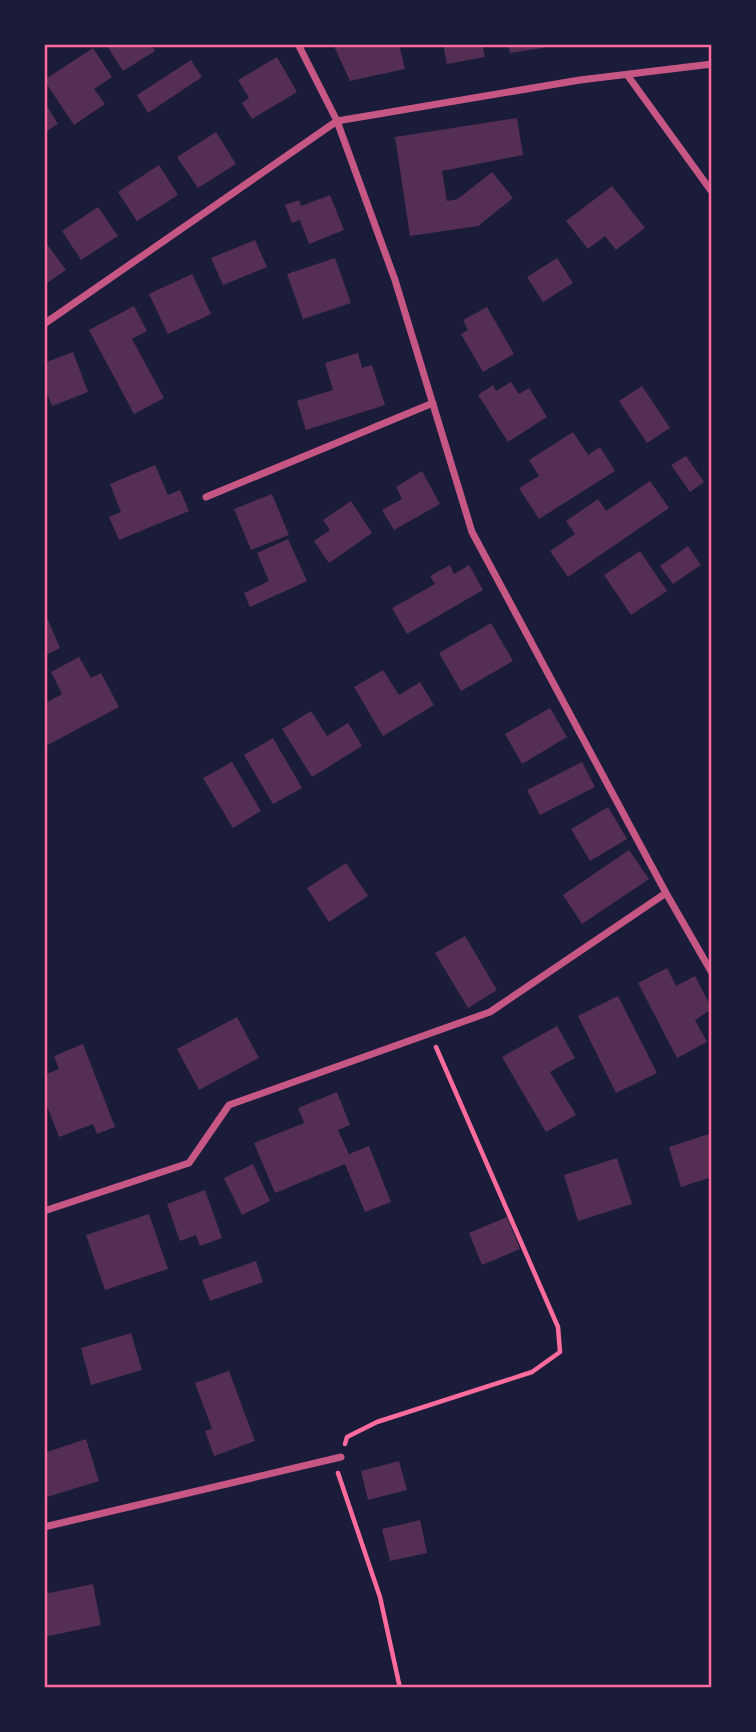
<svg xmlns="http://www.w3.org/2000/svg" width="756" height="1732" font-family="'Open Sans',sans-serif">
  <style>
    .building { fill: #542f53 }
    .lines { fill: none; stroke-linecap: round; stroke-linejoin: round }
    .path { stroke: #ff6b9d; stroke-width: 4.5 }
    .minor { stroke: #c65784; stroke-width: 7 }
    .neatline { fill: none; stroke: #ff6b9d; stroke-width: 2.5 }
  </style>
  <rect width="100%" height="100%" fill="#1b1b3a"/>
  <!-- building -->
  <path class="building" d="M 106,44 L 151,44 L 155,51 L 123,71 Z
    M 333,44 L 399,44 L 405,69 L 350,81 Z
    M 443,44 L 482,44 L 485,57 L 447,64 Z
    M 508,44 L 542,44 L 543,48 L 510,53 Z
    M 93,48 L 112,77 L 94,89 L 105,104 L 74,125 L 44,80 Z
    M 277,57 L 297,92 L 252,119 L 242,103 L 249,98 L 238,80 Z
    M 191,60 L 202,77 L 148,113 L 137,95 Z
    M 44,101 L 58,124 L 44,133 Z
    M 517,118 L 523,155 L 442,171 L 447,201 L 458,199 L 492,172 L 513,198 L 478,226 L 410,236 L 395,137 Z
    M 216,132 L 236,164 L 198,188 L 177,157 Z
    M 159,165 L 178,195 L 137,221 L 118,192 Z
    M 612,186 L 645,228 L 616,250 L 605,236 L 588,249 L 566,221 Z
    M 330,195 L 344,230 L 309,244 L 300,220 L 292,223 L 285,205 L 299,200 L 301,206 Z
    M 98,207 L 118,236 L 81,260 L 62,231 Z
    M 255,240 L 267,267 L 223,285 L 211,258 Z
    M 47,244 L 66,270 L 44,285 L 44,246 Z
    M 335,258 L 351,303 L 303,319 L 287,274 Z
    M 557,258 L 573,283 L 543,302 L 527,277 Z
    M 192,274 L 211,314 L 168,334 L 149,294 Z
    M 134,306 L 147,331 L 132,339 L 164,398 L 134,414 L 89,330 Z
    M 487,307 L 514,354 L 483,372 L 461,334 L 468,330 L 463,320 Z
    M 73,352 L 88,392 L 52,406 L 44,385 L 44,363 Z
    M 358,353 L 362,368 L 372,365 L 385,405 L 306,430 L 297,401 L 333,390 L 325,363 Z
    M 511,382 L 519,394 L 529,388 L 547,417 L 508,442 L 478,395 L 493,385 L 496,391 Z
    M 642,386 L 670,428 L 647,443 L 619,401 Z
    M 573,432 L 588,455 L 600,447 L 615,471 L 539,519 L 519,488 L 539,476 L 529,460 Z
    M 686,456 L 704,482 L 690,492 L 671,465 Z
    M 155,465 L 168,495 L 180,490 L 189,511 L 119,540 L 109,517 L 121,512 L 110,484 Z
    M 422,471 L 440,504 L 394,530 L 382,510 L 402,499 L 396,487 Z
    M 650,481 L 669,508 L 568,577 L 550,551 L 575,534 L 566,521 L 598,499 L 606,511 Z
    M 272,494 L 289,535 L 251,550 L 234,509 Z
    M 351,501 L 372,533 L 329,563 L 314,541 L 330,530 L 323,520 Z
    M 288,539 L 307,581 L 250,607 L 244,593 L 269,581 L 257,553 Z
    M 688,546 L 701,565 L 673,584 L 660,566 Z
    M 640,551 L 667,591 L 631,615 L 604,575 Z
    M 450,565 L 454,574 L 469,565 L 483,590 L 407,634 L 392,608 L 435,584 L 430,576 Z
    M 44,611 L 60,648 L 44,656 Z
    M 491,623 L 513,661 L 461,691 L 439,653 Z
    M 79,657 L 91,678 L 101,673 L 119,707 L 44,747 L 44,704 L 62,694 L 51,672 Z
    M 383,670 L 399,695 L 420,682 L 434,705 L 383,736 L 354,687 Z
    M 550,708 L 567,737 L 522,764 L 505,734 Z
    M 311,711 L 327,736 L 348,723 L 362,746 L 312,777 L 282,729 Z
    M 273,738 L 302,788 L 273,804 L 244,755 Z
    M 232,762 L 261,811 L 233,828 L 203,778 Z
    M 582,762 L 595,787 L 540,815 L 527,790 Z
    M 608,807 L 627,839 L 590,861 L 571,829 Z
    M 629,850 L 649,879 L 582,924 L 563,895 Z
    M 346,863 L 368,896 L 329,922 L 307,888 Z
    M 465,936 L 497,990 L 468,1008 L 435,953 Z
    M 667,968 L 676,986 L 695,976 L 712,1009 L 695,1020 L 707,1042 L 677,1058 L 638,983 Z
    M 618,996 L 657,1073 L 616,1093 L 578,1016 Z
    M 237,1017 L 259,1058 L 199,1090 L 177,1049 Z
    M 557,1026 L 575,1058 L 550,1072 L 576,1115 L 546,1132 L 502,1057 Z
    M 83,1044 L 115,1127 L 97,1134 L 93,1124 L 59,1137 L 44,1098 L 44,1075 L 59,1069 L 54,1056 Z
    M 337,1092 L 350,1125 L 338,1130 L 349,1154 L 369,1146 L 391,1202 L 365,1212 L 345,1164 L 275,1193 L 254,1143 L 304,1123 L 298,1108 Z
    M 712,1133 L 712,1177 L 681,1187 L 669,1147 Z
    M 617,1158 L 632,1204 L 578,1221 L 564,1175 Z
    M 253,1164 L 270,1201 L 242,1215 L 224,1178 Z
    M 205,1190 L 222,1238 L 200,1246 L 196,1235 L 180,1241 L 167,1204 Z
    M 149,1214 L 168,1269 L 105,1290 L 86,1235 Z
    M 507,1217 L 520,1249 L 482,1265 L 469,1233 Z
    M 256,1261 L 263,1282 L 210,1301 L 202,1280 Z
    M 131,1333 L 142,1370 L 91,1385 L 81,1348 Z
    M 229,1371 L 255,1441 L 214,1456 L 205,1431 L 212,1429 L 195,1383 Z
    M 86,1439 L 99,1481 L 44,1498 L 44,1453 Z
    M 399,1461 L 407,1490 L 368,1500 L 361,1471 Z
    M 420,1520 L 427,1553 L 390,1561 L 382,1529 Z
    M 93,1584 L 101,1625 L 44,1637 L 44,1594 Z"/>
  <g class="lines">
    <!-- path -->
    <path class="path" d="M 345,1444 L 347,1437 L 377,1422 L 532,1372 L 560,1352 L 558,1327 L 436,1047
      M 338,1473 L 380,1597 L 400,1688"/>
    <!-- minor -->
    <path class="minor" d="M 298,44 L 337,121 L 395,280 L 472,532 L 666,893 L 712,973
      M 628,76 L 712,192
      M 44,324 L 337,121 L 580,80 L 712,64
      M 206,497 L 433,403
      M 44,1211 L 189,1163 L 229,1105 L 490,1012 L 666,893
      M 44,1527 L 341,1457"/>
  </g>
  <!-- border -->
  <rect width="756" height="1732" fill="none" stroke="#1b1b3a" stroke-width="91"/>
  <rect x="46" y="46" width="664" height="1640" class="neatline"/>
</svg>
